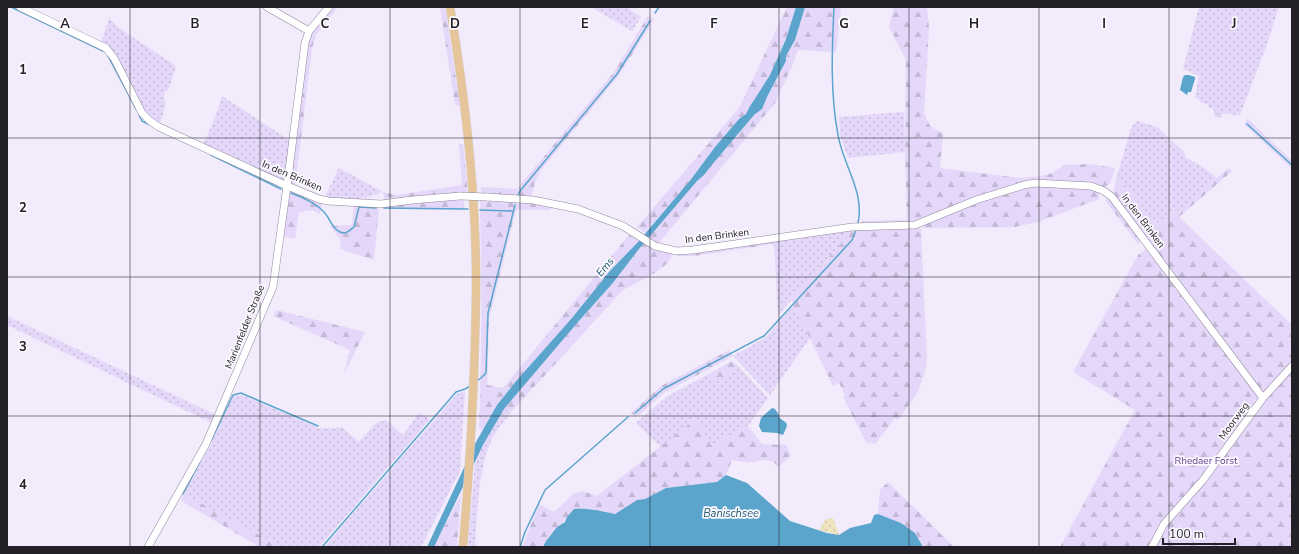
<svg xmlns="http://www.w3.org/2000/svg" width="1299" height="554" font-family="'Nunito Sans',sans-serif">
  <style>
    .grass { fill: url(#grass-dots) }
    .forest { fill: url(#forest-firs) }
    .sand { fill: url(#sand-dots) }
    .water { fill: #5ba5cc }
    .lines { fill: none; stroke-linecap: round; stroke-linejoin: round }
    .stream { stroke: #5ba5cc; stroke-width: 1.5 }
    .minor-casing { stroke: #8f889c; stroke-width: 8 }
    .major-casing { stroke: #d3d2d4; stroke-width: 9 }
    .minor { stroke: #fff; stroke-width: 7 }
    .major { stroke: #e6c59b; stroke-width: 8 }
    .minor-bridge-casing { stroke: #8f889c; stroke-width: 8; stroke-linecap: butt }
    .minor-bridge { stroke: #fff; stroke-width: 7 }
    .grid { fill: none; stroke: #232028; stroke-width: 1; stroke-opacity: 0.55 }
    .labels { text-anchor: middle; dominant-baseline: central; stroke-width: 3.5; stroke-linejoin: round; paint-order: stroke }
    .street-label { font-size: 10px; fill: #232028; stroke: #fcfaff }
    .park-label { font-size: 10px; fill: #613f8b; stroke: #fcfaff }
    .water-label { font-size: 11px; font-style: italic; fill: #235c78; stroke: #fcfaff }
    .grid-label { font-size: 13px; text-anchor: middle; font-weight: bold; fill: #232028; stroke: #fcfaff; stroke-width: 3.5; stroke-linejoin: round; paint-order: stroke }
  </style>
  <defs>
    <pattern id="grass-dots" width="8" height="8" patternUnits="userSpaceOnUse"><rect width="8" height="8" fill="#e4d7f9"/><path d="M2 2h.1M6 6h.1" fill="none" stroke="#c3b8d5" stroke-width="1.8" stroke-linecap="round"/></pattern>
    <pattern id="forest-firs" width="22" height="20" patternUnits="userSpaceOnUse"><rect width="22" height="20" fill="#e4d7f9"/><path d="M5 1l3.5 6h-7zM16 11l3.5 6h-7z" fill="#c3b8d5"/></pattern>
    <pattern id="sand-dots" width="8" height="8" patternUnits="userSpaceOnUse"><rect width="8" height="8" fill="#eee5bf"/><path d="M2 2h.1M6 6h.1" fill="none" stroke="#ccc4a4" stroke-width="1.8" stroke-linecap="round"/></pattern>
  </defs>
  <rect width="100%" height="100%" fill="#f1ebfc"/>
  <!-- grass -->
  <path class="grass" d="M 591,7 L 626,7 L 641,17 L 632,31 Z
    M 1199,7 L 1279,7 L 1266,47 L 1240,115 C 1233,116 1228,112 1222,114 L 1221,118 L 1214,116 L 1214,109 L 1209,108 L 1209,105 L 1200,102 L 1201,101 L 1195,98 L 1199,76 L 1183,69 Z
    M 109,18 L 119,28 L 176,66 L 169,89 L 165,92 L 164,99 L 166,104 L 160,124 L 147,115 L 101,43 Z
    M 222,96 L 289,140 L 285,179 L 280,181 L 203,145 L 216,115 Z
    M 904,112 L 905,152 L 848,158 L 840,135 L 839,117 Z
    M 1137,121 L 1157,127 L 1185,153 L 1185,157 L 1207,170 L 1217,178 L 1175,213 L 1172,211 L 1156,224 L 1117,176 L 1131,128 Z
    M 339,168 L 383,192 L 359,200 L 324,199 Z
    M 853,230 L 778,315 L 774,241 Z
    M 794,305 L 810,338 L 770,395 L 733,356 L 765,338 Z
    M 7,316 L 216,415 L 212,423 L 7,325 Z
    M 738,366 L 768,398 L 748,426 L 711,445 L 697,419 L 661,447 L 636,423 L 666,397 L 705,376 L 717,381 L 725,382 Z
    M 465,391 L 460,471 L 421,547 L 324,547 L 457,394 Z
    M 242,395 L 319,428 L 335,428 L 342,427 L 359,442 L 376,423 L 386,420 L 403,435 L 419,413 L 430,419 L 319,547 L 281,547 L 184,494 L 210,446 L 233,396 Z
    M 504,409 L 512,411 C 504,422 494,433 489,445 C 478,476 477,514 475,547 L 468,547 L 475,463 L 483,445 Z"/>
  <!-- forest -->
  <path class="forest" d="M 332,7 L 338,7 L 316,35 L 312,48 L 295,187 L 290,184 L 307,45 C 312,30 322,19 332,7 Z
    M 440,7 L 445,7 L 460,105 L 455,105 Z
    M 787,7 L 796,7 L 786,39 L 770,75 L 746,114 L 739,119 L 715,147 L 692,178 L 645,233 L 637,227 L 739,108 Z
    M 805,7 L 841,7 L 836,52 L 798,50 L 792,66 L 775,103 L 658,244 L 649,237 L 697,181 L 704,175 L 711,166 L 754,115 C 762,111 781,71 786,61 L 786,56 L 795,40 Z
    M 894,7 L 927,7 L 929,28 L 924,113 L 930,126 L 943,134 L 940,168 L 1020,178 L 1041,176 L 1053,173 L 1065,165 L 1090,164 L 1115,168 L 1110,184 L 1104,187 L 1098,186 L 1099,199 L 1038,222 L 1015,227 L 924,228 L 923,219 L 911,222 L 862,224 L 862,221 L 907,220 L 905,152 L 906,60 L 889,27 Z
    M 648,16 L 654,19 L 620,74 L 541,170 L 535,182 L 532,194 L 529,198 L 482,194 L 481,187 L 517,189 L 614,72 Z
    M 1248,119 L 1292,161 L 1292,169 L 1244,124 Z
    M 459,144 L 463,144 L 468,194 L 385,201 L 383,192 L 397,195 L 462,185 Z
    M 1229,168 L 1232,171 L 1179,217 L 1292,325 L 1292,547 L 1165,547 L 1150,545 L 1149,547 L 1060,547 L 1135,410 L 1073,372 L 1138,255 L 1151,245 L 1113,193 L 1117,176 L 1156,224 L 1172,211 L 1175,213 Z
    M 292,191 L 322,204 L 320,214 L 313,210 L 299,212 L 295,239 L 283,236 L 289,193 Z
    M 1109,197 L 1141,239 L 1138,244 L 1105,200 Z
    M 440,200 L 464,200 L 464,210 L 383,209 L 384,206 Z
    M 480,201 L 524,202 L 551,206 L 551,210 L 516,210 L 489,319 L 487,385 L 503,388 L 629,235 L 639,241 L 609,272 L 572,318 L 517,380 L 497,405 L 483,430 L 479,428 C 482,352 482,277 480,201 Z
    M 354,205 L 376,206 L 379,210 L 374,260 L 340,249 L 341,240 L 330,226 L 352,225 Z
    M 921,228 L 927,359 C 923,388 915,397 898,420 L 895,418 L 875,444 L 866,442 L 843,397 L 845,395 L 839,383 L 833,386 L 791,300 L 853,230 Z
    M 774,241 L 774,244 L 694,256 L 677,256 L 679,253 Z
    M 644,243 L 653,249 L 668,252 L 672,256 L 668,263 L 653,274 L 623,290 L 512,411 L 504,409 L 578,322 L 612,284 Z
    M 276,310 L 365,332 L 344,374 L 350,350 L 273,316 Z
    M 729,350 L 733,356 L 664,393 L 639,415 L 635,416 L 631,413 L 661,386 Z
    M 730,362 L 733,362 L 738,366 L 725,382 L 717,381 L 705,376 Z
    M 697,418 L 711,445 L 748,426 L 762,444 L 786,445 L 791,455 L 779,467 C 767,455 763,462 749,462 C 743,462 738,461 732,460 L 726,475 L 717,482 L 666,488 L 645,499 L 637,500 L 615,514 L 588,508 L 567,517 C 564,522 561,523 557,527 C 552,532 546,540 543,547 L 522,547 L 539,504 L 554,512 L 573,494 L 583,491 L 597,496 Z
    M 888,482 L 954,547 L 923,547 L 915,533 L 901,523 L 878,514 L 880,490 Z
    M 184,494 L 281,547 L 256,547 L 255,544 C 230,530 207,516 183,502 L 181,500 Z
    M 461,494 L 457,547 L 434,547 Z"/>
  <!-- sand -->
  <path class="sand" d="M 833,518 L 839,535 L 819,530 L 826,519 Z"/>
  <!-- water -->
  <path class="water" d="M 796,7 L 805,7 L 795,40 L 786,56 L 786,61 L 767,97 L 762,109 L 754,115 L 711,166 L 704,175 L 697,181 L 639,249 L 612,284 L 578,322 L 504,409 L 483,445 L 434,547 L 427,547 L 476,442 L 497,405 L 517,380 L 572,318 L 609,272 L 639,241 L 692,178 L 715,147 L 739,119 L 746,114 L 749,108 L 770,75 L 786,39 Z
    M 1185,75 L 1189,75 L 1195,77 L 1195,79 L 1191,92 L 1188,92 L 1187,95 L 1180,90 L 1183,77 Z
    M 772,408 L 775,409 L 779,415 L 779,417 C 787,425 790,421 783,435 L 777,433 L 762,432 L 759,426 L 761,418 Z
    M 726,475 L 747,483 L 790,521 L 827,533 L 839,535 L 850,528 L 871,523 L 874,515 L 878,514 L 901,523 L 915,533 L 923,547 L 543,547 L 546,541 L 557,527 L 565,522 L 567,517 L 574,509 C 590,508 600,511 615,514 L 637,500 L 645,499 L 666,488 L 717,482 Z"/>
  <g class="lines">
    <!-- stream -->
    <path class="stream" d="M 11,7 L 103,51
      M 834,7 C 832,49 830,93 838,135 C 843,165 865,192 858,223
      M 655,13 L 659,7
      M 108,56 L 136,109
      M 139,115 L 142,121 L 150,125
      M 1247,124 L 1292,165
      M 211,155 L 281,189
      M 291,193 C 302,197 316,203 324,212 C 330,218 332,229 340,232 C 346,235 350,230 354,227 L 359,207 L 376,208
      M 518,195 L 520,191 L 617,74 L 650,21
      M 384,208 L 468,209
      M 480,210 L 512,211
      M 476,382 L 482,377 L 486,373 L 488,313 L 515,205
      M 635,413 L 663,389 L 764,336 L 852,240 L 856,230
      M 211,441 L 233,395 L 241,393 L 318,426
      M 183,494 L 200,462
      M 322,547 L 456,392 L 465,389 L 470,386
      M 520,547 L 525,532 L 545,490 L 628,417"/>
    <!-- minor casing -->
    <g class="minor-casing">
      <path id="minor" d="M 20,7 L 106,48 L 114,58 L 142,113 L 150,121 L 159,127 L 285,185 L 319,199 L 328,201 L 381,204 L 412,200 L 460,196
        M 267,7 L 309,31
        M 487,197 L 533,200 L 578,209 L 623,226 L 655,246 L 676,251 L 693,250 L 852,227 L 915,225 L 976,200 L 1024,185 L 1035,183 L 1091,186 L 1104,191 L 1112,197 L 1263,398
        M 148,547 L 206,444 L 273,287 L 287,186 L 305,43 L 309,31 L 329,7
        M 1152,547 L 1164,524 L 1203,480 L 1263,398 L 1292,366"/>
    </g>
    <!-- major casing -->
    <g class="major-casing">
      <path id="major" d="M 450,7 C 466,102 477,197 476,293 C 475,378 470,463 463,547"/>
    </g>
    <!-- minor -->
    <use href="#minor" class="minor"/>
    <!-- major -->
    <use href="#major" class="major"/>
    <!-- minor-bridge casing -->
    <g class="minor-bridge-casing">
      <path id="minor-bridge" d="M 460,196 L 487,197"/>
    </g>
    <!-- minor-bridge -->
    <use href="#minor-bridge" class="minor-bridge"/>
  </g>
  <!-- grid -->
  <path class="grid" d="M 130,7 L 130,547M 260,7 L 260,547M 390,7 L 390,547M 520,7 L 520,547M 650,7 L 650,547M 779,7 L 779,547M 909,7 L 909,547M 1039,7 L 1039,547M 1169,7 L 1169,547M 7,138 L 1292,138M 7,277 L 1292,277M 7,416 L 1292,416"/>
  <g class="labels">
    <!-- street labels -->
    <g class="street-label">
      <text transform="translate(292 176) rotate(23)">In den Brinken</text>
      <text transform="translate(1143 221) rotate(53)">In den Brinken</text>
      <text transform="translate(717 236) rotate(-7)">In den Brinken</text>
      <text transform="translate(245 327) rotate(-68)">Marienfelder Straße</text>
      <text transform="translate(1234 421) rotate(-54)">Moorweg</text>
    </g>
    <!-- park labels -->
    <g class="park-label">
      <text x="1206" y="461">Rhedaer Forst</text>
    </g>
    <!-- water labels -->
    <g class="water-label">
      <text transform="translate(605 267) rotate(-50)">Ems</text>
      <text x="731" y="513">Bänischsee</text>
    </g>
  </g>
  <g class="grid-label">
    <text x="65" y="28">A</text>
    <text x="195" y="28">B</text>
    <text x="325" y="28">C</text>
    <text x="455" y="28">D</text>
    <text x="585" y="28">E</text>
    <text x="714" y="28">F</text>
    <text x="844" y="28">G</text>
    <text x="974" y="28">H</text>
    <text x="1104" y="28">I</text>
    <text x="1234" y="28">J</text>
    <text x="23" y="74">1</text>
    <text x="23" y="212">2</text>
    <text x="23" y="351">3</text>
    <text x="23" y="489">4</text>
  </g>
  <!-- border -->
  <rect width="1299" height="554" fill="none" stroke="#232028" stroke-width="16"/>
  <!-- scale -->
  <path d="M1163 538v6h72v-6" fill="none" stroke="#232028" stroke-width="2"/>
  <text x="1169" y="538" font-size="12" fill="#232028" stroke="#fcfaff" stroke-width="3" paint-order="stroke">100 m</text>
</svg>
